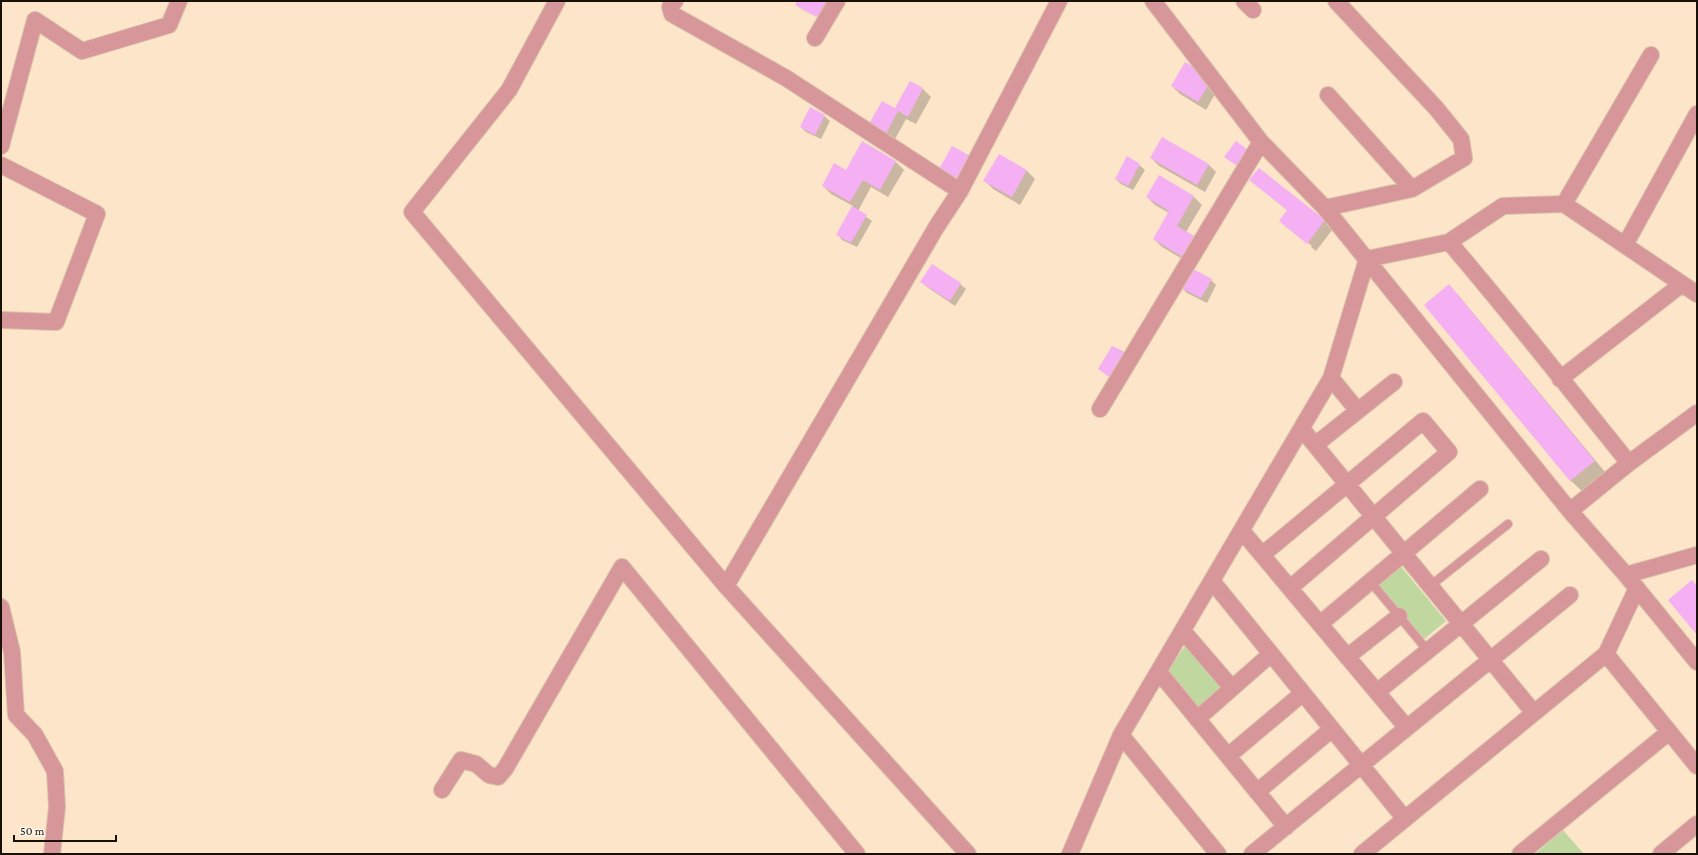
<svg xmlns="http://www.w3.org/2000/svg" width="1698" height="855" font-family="'Crimson Pro',serif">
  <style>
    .green { fill: #c1d7a0 }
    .shadow { fill: #0003; fill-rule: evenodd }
    .building { fill: #f4b0f2 }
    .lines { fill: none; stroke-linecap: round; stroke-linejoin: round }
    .service-casing { stroke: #d9c3ab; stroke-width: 10 }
    .minor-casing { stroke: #d9c3ab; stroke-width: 18 }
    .service { stroke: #d79699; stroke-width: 8 }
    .minor { stroke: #d79699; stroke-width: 16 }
  </style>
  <rect width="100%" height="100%" fill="#fde5ca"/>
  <!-- green -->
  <path class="green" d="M 1399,564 L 1446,621 L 1423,640 L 1376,583 Z
    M 1187,643 L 1223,686 L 1196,711 L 1167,672 Z
    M 1563,830 L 1584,854 L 1535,854 Z"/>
  <!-- shadow -->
  <path class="shadow" d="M 798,1 L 834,1 L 823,21 L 802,10 L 797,5 ZM 801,7 L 822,18 L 821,20 L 801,9 Z
    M 1185,64 L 1219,87 L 1206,110 L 1180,94 L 1172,86 Z
    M 910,82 L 923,89 L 931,97 L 916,124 L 906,119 L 894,141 L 878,132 L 895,109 Z
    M 824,116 L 830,121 L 821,139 L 806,132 L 801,127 Z
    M 863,142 L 896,162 L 904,170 L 888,197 L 871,187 L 858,211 L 872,221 L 857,247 L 842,240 L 837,234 L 853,206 L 831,194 L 823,186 L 846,172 Z
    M 999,155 L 1027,171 L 1035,179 L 1020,205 L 993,189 L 985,181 Z
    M 1151,158 L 1208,164 L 1216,172 L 1205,192 L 1159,166 Z
    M 1139,165 L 1145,170 L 1133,190 L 1121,184 L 1116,179 Z
    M 1259,169 L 1325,221 L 1333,229 L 1316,251 L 1311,247 L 1312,246 L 1287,226 L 1287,228 L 1280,221 L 1288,211 L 1251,180 Z
    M 1160,177 L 1194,197 L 1202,205 L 1186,232 L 1194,236 L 1202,244 L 1191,264 L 1162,247 L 1154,239 L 1169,213 L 1155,205 L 1147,197 Z
    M 932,266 L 960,284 L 966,289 L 955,306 L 927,287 L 922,282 Z
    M 1211,280 L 1216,285 L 1207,303 L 1187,293 L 1182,288 Z
    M 1449,286 L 1459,296 L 1605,472 L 1582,491 L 1571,481 L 1426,305 Z
    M 1112,347 L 1125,353 L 1115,381 L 1099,369 Z"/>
  <!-- building -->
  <path class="building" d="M 797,1 L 826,1 L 817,17 L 795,5 Z
    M 1185,62 L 1212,79 L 1198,102 L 1171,86 Z
    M 910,81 L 923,88 L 908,117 L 898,111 L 886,134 L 869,124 L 882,101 L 895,108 Z
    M 810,107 L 825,115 L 815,135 L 800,127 Z
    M 1162,137 L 1209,164 L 1197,185 L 1150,158 Z
    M 862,141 L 896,161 L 880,190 L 863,180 L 850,202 L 822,186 L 834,163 L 846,170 Z
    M 1236,141 L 1248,150 L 1237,166 L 1224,157 Z
    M 952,146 L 974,158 L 960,184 L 938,171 Z
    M 999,154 L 1027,170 L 1012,197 L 983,181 Z
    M 1127,156 L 1140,164 L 1128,186 L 1115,179 Z
    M 1259,168 L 1325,220 L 1307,244 L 1279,221 L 1287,210 L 1249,180 Z
    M 1159,175 L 1194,196 L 1177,226 L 1194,236 L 1183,257 L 1153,239 L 1169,211 L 1146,197 Z
    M 852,206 L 867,215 L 851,243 L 836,235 Z
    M 932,264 L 961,283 L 950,301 L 920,282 Z
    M 1191,268 L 1212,279 L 1201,298 L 1181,288 Z
    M 1449,284 L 1595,461 L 1570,481 L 1424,305 Z
    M 1112,346 L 1125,352 L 1109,377 L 1098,369 Z
    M 1692,580 L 1697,586 L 1697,635 L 1668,600 Z"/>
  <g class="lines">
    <!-- service casing -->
    <g class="service-casing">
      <path id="service" d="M 1370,581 L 1428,651
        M 1430,586 L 1508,524"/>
    </g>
    <!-- minor casing -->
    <g class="minor-casing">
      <path id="minor" d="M 557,1 L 509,90 L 412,212 L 726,586 L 968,854
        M 675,1 L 670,7 L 672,14 L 786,78 L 960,191
        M 1153,1 L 1261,142 L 1325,208 L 1570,511 L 1626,575 L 1697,662
        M 1244,1 L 1253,10
        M 815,38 L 837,1
        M 1328,95 L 1412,189
        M 1,146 L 35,20 L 82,51 L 169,25 L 179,1
        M 1,165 L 97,214 L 56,322 L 1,320
        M 1564,204 L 1651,55
        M 1325,208 L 1412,189 L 1464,158 L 1461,139 L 1436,108 L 1336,1
        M 1449,242 C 1511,314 1569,389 1629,463
        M 1625,245 L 1697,114
        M 1331,378 L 1358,411
        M 1560,379 L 1682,284
        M 1100,409 L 1261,142
        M 1302,429 L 1534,713
        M 1315,445 L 1394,382
        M 1570,511 L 1629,463 L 1697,413
        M 1242,531 L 1407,728
        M 1262,555 L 1423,421 L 1449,452 L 1290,588
        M 1626,575 L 1697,555
        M 1212,581 L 1405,819
        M 726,586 L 937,226 L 960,191 L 1059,1
        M 1,607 L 12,652 L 16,715 L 35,735 L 55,771 L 57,807 L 52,854
        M 1320,624 L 1480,489
        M 1183,631 L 1232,688
        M 1606,654 L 1697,766
        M 1347,657 L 1399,616
        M 1159,672 L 1286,827
        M 1377,692 L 1541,559
        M 1197,719 L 1271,654
        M 1121,735 L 1218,854
        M 1228,756 L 1303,693
        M 442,790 L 461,760 L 476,764 L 489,775 L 498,777 L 505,769 L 622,567 L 857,854
        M 1257,792 L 1332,729
        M 1070,854 L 1121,735 L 1331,378 L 1367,259 L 1449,242 L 1503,206 L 1564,204 L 1697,294
        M 1252,854 L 1570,595
        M 1362,854 L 1606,654 L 1637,588
        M 1520,854 L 1669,732
        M 1661,854 L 1697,824"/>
    </g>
    <!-- service -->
    <use href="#service" class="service"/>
    <!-- minor -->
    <use href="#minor" class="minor"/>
  </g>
  <!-- border -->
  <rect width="1698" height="855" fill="none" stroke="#191108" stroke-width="4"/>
  <!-- scale -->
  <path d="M14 835v6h102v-6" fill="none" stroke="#191108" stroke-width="2"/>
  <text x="20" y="835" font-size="12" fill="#191108" stroke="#fef5ea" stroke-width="3" paint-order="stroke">50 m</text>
</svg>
